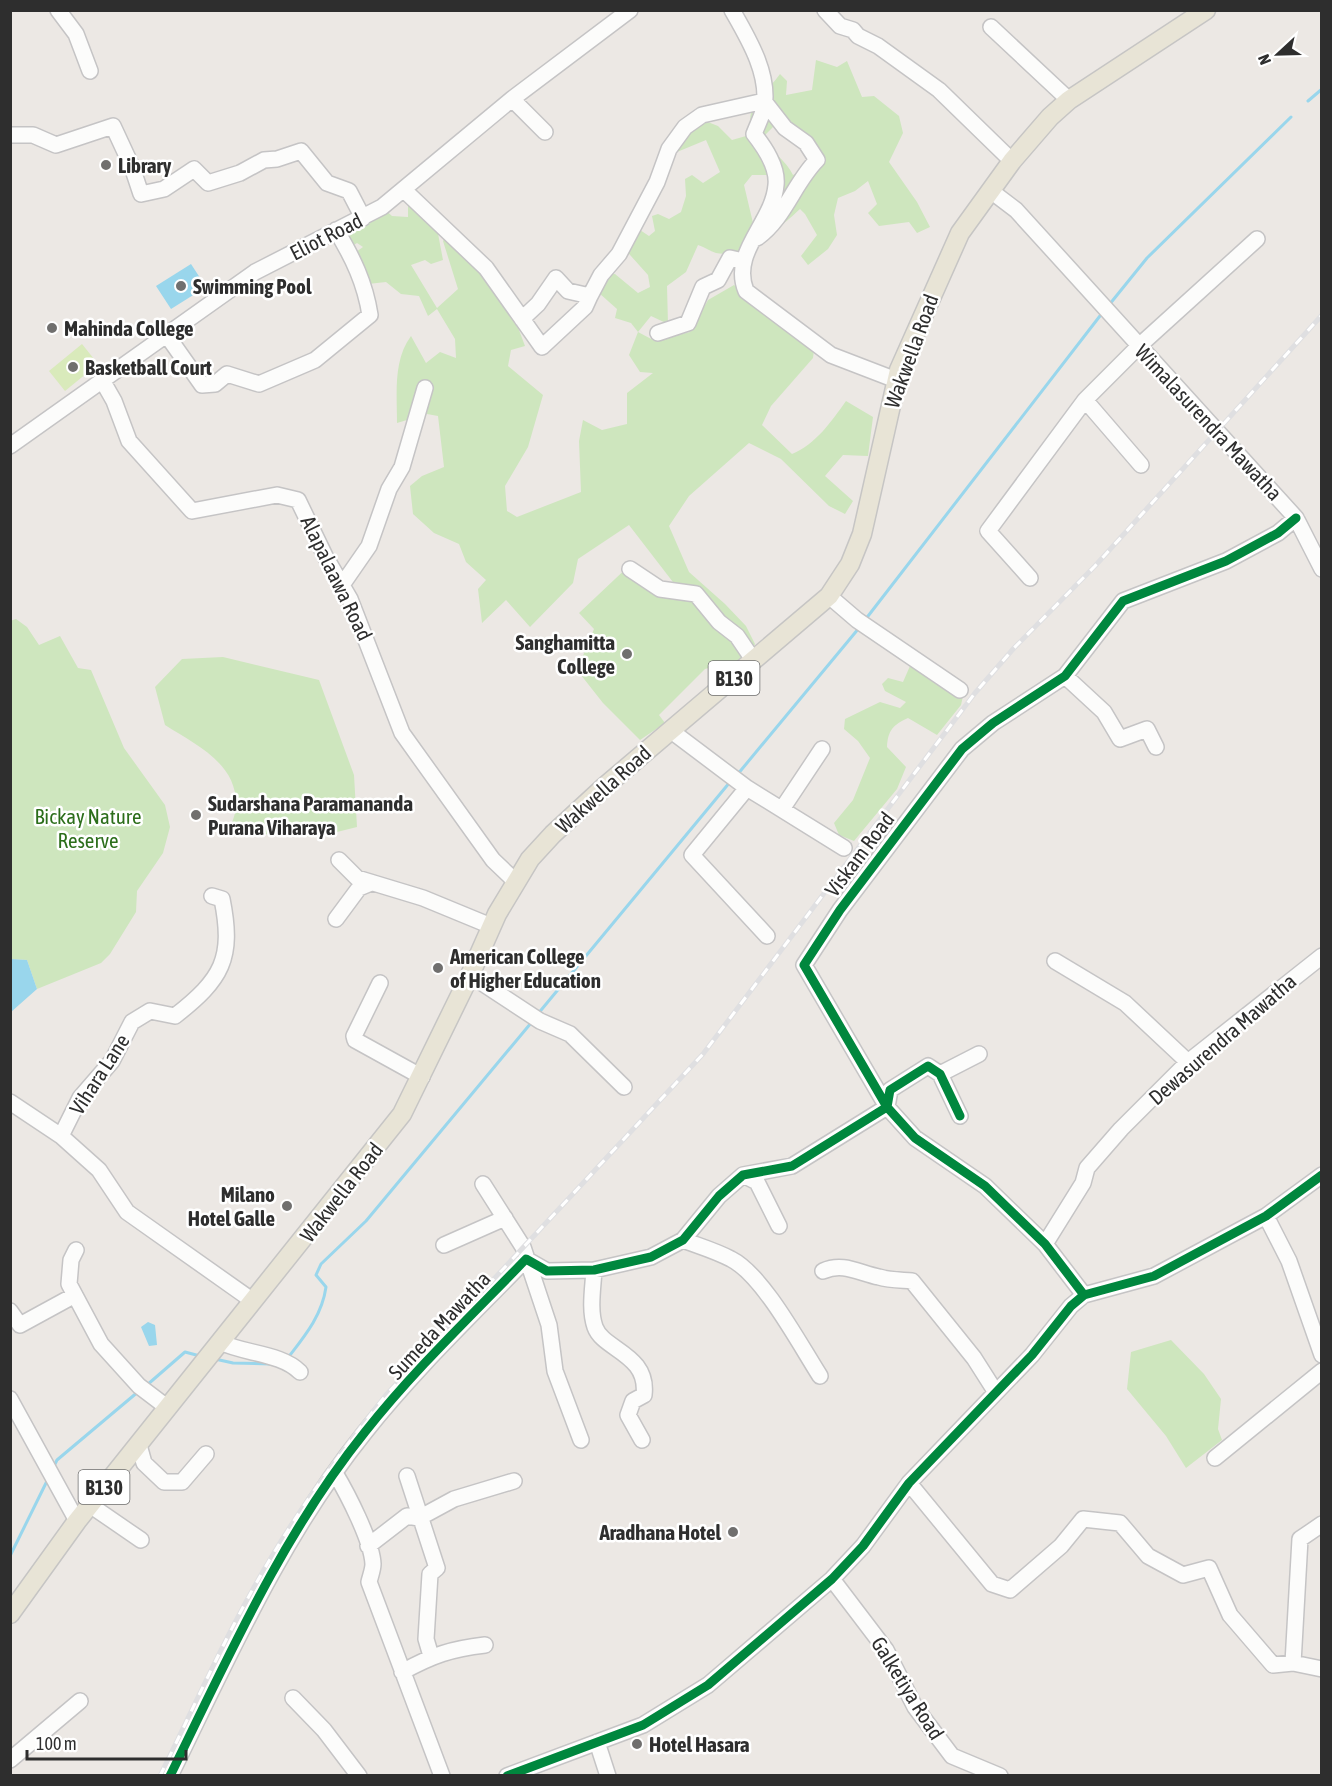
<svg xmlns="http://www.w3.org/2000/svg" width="1332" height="1786" font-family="'Asap Condensed',sans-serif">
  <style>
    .green { fill: #cee6be; fill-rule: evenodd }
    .pitch { fill: #d9eabb }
    .water { fill: #99d6ec }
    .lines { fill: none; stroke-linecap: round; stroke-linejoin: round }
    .stream { stroke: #99d6ec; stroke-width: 3 }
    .minor-casing { stroke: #c5c4c5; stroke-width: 18 }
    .major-casing { stroke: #c6c5c4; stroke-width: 21 }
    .minor { stroke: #fcfcfb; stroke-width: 15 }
    .major { stroke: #e8e4d6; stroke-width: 18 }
    .rail-casing { stroke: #dfdfe1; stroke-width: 5 }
    .rail { stroke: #fff; stroke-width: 3; stroke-dasharray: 9; stroke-linecap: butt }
    .cycleway-casing { stroke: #fff; stroke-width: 13 }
    .cycleway { stroke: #00873e; stroke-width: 9 }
    .poi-dot { fill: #706f6e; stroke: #fff; stroke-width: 2 }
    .labels { text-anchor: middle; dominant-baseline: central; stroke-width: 5; stroke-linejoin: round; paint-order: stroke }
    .shield { fill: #fff; stroke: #6d6d6d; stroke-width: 1.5 }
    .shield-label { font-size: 20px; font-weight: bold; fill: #2e2e2e }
    .poi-label { font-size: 21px; font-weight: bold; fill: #2e2e2e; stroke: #fff; text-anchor: start }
    .street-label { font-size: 21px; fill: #2e2e2e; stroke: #fff }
    .park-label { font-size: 21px; fill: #2c6e1b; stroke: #fff }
  </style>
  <rect width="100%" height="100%" fill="#ece8e4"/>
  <!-- green -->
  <path class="green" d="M 816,60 L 837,67 L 847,61 L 862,97 L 874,96 L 899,116 L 903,133 L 889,162 L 917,202 L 930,227 L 917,233 L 909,222 L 879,226 L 868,213 L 877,204 L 868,181 L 855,191 L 838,198 L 834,215 L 837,235 L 828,249 L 808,265 L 801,256 L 817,235 L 805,214 L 800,209 C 782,226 743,259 716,253 C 710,251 704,247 698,245 L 686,272 L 667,286 L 668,324 L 651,316 L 638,332 L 655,341 L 690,332 L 708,300 L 734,285 L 773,320 L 814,350 L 813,358 L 771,406 L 762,425 L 792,454 C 816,444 831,422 846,401 L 873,417 L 868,456 L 843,455 L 825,476 L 853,501 L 845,514 L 829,506 L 781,459 L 749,443 L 689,496 L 669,526 L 689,572 L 725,604 L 746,626 L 755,644 L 743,667 L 735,666 L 729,662 L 705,669 L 659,715 L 665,723 L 640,740 L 603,703 L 577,670 L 594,629 L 579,613 L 633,562 L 686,599 L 629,525 L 578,559 L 573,583 L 530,627 L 506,600 L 482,623 L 478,589 L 486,580 L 466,562 L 459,544 L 434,533 L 413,514 L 410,486 L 422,476 L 444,467 L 438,416 L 427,414 L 397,423 C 397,394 393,360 411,336 L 426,363 L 440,352 L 456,358 L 455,339 L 437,309 L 428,316 L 419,296 L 401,294 L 386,282 L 368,284 L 356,252 L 363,247 L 357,243 L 349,248 L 341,232 L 341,219 L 357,217 L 382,207 L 392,216 L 408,217 L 408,203 L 436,223 L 443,260 L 431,264 L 425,260 L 411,265 L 437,308 L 458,289 L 443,241 L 454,226 L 519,330 L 525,346 L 511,350 L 508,366 L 543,395 L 528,447 L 505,486 L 507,511 L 517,517 L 581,492 L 579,441 L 583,420 L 602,430 L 627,424 L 627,393 L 653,373 L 640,372 L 629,355 L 638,332 L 631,323 L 615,318 L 617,309 L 599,293 L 601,275 L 615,274 L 638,293 L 650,287 L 648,275 L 622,246 L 640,230 L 649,236 L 655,231 L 652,216 L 658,214 L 669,219 L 681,212 L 686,196 L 685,179 L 692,175 L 703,183 L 720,172 L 706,140 L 677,152 L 685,127 L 700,119 L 718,126 L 732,140 L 753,134 C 742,106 765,95 780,74 L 787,81 L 786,95 L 812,90 ZM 773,127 L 785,128 L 819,163 L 793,175 C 786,160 772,152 761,139 ZM 752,175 L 769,175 L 769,213 L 756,215 L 753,223 L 744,185 Z
    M 16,619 L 27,627 L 39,645 L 60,636 L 78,668 L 91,670 L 124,748 L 165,805 L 170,827 L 163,853 L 137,891 L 136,912 L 110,954 L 101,963 L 37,989 L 27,960 L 11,959 L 10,621 Z
    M 223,657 L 319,680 L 354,775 L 357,827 L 317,837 L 229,832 C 231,824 236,814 236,805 C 237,763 196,745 165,725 L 155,687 L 182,659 Z
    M 914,665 L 963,696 L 961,705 L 937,735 L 908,718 C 893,725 888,730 887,747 L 906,767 L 897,789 L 854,841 L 839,835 L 834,823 L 853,800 L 870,758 L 858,741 L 844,729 L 845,719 L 880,702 L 900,708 L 906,702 L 885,691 L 882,684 L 888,678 L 903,682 L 910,666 Z
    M 1171,1340 L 1204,1374 L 1221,1399 L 1218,1429 L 1222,1440 L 1186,1468 L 1166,1436 L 1127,1389 L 1131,1352 Z"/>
  <!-- pitch -->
  <path class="pitch" d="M 82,344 L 98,364 L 65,391 L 49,371 Z"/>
  <!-- water -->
  <path class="water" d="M 191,264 L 206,287 L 171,309 L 156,286 Z
    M 11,959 L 27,960 L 37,989 L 11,1012 Z
    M 148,1322 L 155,1325 L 157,1345 L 149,1346 L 141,1327 Z"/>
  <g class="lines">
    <!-- stream -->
    <path class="stream" d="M 1308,101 L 1322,89
      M 1109,305 L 1147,258 L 1291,117
      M 865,620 L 1103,312
      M 737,775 L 859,628
      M 537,1015 L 730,782
      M 215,1359 L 233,1363 L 271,1364
      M 287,1359 C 304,1337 322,1316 326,1287 L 316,1275 L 321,1264 L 366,1221 L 531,1023
      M 147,1385 L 185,1352 L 200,1356
      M 53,1468 L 57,1460 L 139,1391
      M 10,1556 L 48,1479"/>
    <!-- minor casing -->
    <g class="minor-casing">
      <path id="minor" d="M 58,10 L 76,34 L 90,71
        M 732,10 C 748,38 770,74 764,108 C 762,116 757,126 754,134 C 765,148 778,167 776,185 C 773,223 730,252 746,291 L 831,355 L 896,380
        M 825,10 L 840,26 L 853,30 L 858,36 L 878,46 L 939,90 L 1012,161
        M 991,27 L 1069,100
        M 512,99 L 545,132
        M 10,135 L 33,135 L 56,145 L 113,126 L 132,167 L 141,194 L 164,189 L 194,169 L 208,183 L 240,173 L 264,160 L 277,159 L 301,151 L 327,183 L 349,191 L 363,218
        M 404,190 L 486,268 L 542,347 L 585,307 L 590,296 L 568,291 L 556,278 L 538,304 L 522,319
        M 991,191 L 1016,210 L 1296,518 L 1322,569
        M 590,296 L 601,275 L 619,254 L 657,182 L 669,149 L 685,127 L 702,115 L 764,101 L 785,128 L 806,143 L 817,160 C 794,183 785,218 757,238
        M 658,333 L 688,323 L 703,287 L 718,280 L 730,258 L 743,261
        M 166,334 L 202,385 L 215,384 L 227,374 L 259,384 L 315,360 L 370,315 C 365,283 353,258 336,230
        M 102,380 L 114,401 L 129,441 L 192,511 L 277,495 L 298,500 L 325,556 L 350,599 L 402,733 L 493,860 L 515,881
        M 1085,400 L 1141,465
        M 10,446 L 255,272 L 382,207 L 512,99 L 630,10
        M 630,569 L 660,589 L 696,594 L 719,622 L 737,636 L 754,661
        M 1030,578 L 988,531 L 1085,400 L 1139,346 L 1257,239
        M 342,585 L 369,546 L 389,489 L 402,467 L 425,388
        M 829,596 L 857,620 L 960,690
        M 1065,676 L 1104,712 L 1120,739 L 1147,729 L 1156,747
        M 670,730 L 747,788 L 692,855 L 767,936
        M 747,788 L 844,848
        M 782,809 L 822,749
        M 339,860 L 357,878 L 423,898 L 491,926
        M 212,896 L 222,899 C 234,959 222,979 175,1016 L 150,1011 L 132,1022 L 112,1061 L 80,1098 L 61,1136 L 99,1170 L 127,1212 L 253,1301
        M 336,919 L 359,888 L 371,883
        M 1055,961 L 1125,1003 L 1188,1062
        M 470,975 L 540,1021 L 570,1034 L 624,1087
        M 380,983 L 354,1036 L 355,1040 L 422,1077
        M 940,1074 L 979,1054
        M 10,1102 L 61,1136
        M 743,1175 L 757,1182 L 779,1226
        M 483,1184 L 523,1247 L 549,1325 L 555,1371 L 581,1440
        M 1266,1216 L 1289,1261 L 1322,1355
        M 683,1240 C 699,1246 716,1251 731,1259 C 763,1275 800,1345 820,1376
        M 1045,1244 L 1083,1183 L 1087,1168 L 1121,1129 L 1188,1062 L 1322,956
        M 444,1245 L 505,1218
        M 76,1250 L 71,1260 L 69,1284 L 101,1344 L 139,1386 L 168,1408
        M 594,1270 C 593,1288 589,1310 595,1327 C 603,1350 649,1354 644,1395 L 633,1401 L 628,1415 L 642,1440
        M 823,1271 C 843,1262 859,1273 879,1277 C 889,1280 901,1280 912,1281 L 974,1358 L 995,1391
        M 1084,1295 L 1045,1244 L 985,1186 L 915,1138 L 887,1107 L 804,965 L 840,910 L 962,749 L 993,723 L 1065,676 L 1123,601 L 1226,561 L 1278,533 L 1296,518
        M 10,1311 L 20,1325 L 75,1295
        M 220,1342 C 245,1354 281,1353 300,1372
        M 10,1399 L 77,1521
        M 139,1445 L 144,1463 L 164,1482 L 182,1482 L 206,1454
        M 1215,1458 L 1322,1371
        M 335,1473 C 347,1493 372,1541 373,1564 C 373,1570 370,1577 369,1582 L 442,1776
        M 407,1476 L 437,1568 L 430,1574 L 426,1639 L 431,1656
        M 909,1483 L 992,1584 L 1010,1590 L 1061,1546 L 1083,1519 L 1120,1523 L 1148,1556 L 1183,1575 L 1209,1568 L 1230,1615 L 1273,1665 L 1293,1663 L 1322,1669
        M 90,1505 L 141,1540
        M 368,1546 L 407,1516 L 419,1518 L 454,1499 L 514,1481
        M 832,1579 L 886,1650 L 915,1707 L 952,1756 L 1000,1776
        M 1293,1663 L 1300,1539 L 1322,1524
        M 402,1672 C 433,1655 451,1649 485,1645
        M 293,1698 L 324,1730 L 359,1776
        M 597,1742 L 608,1776
        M 10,1760 L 80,1701
        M 170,1776 C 228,1658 282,1535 365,1432 C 414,1370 472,1315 526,1259 L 547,1271 L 594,1270 L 651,1257 L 683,1240 L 719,1196 L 743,1175 L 792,1166 L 887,1107 L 890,1090 L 928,1066 L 940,1074 L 960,1116
        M 507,1776 L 643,1725 L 708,1685 L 832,1579 L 863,1546 L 909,1483 L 1032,1355 L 1071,1306 L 1084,1295 L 1154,1276 L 1266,1216 L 1322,1175"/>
    </g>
    <!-- major casing -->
    <g class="major-casing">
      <path id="major" d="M 10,1614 L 77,1521 L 402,1114 L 470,975 L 497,914 L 530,859 L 553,834 L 604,787 L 829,596 L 850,564 L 862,534 L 899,370 L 960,233 L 1012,161 L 1050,117 L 1069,100 L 1206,10"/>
    </g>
    <!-- minor -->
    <use href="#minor" class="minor"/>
    <!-- major -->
    <use href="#major" class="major"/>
    <!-- rail casing -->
    <g class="rail-casing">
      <path id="rail" d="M 160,1776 C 197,1701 231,1623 275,1551 C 308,1496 346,1445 386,1395 L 703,1054 L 975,693 L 1014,648 L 1095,566 L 1322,315"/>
    </g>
    <!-- rail -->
    <use href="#rail" class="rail"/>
    <!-- cycleway casing -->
    <g class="cycleway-casing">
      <path id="cycleway" d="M 1084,1295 L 1045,1244 L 985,1186 L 915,1138 L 887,1107 L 804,965 L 840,910 L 962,749 L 993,723 L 1065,676 L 1123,601 L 1226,561 L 1278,533 L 1296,518
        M 170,1776 C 228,1658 282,1535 365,1432 C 414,1370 472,1315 526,1259 L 547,1271 L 594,1270 L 651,1257 L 683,1240 L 719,1196 L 743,1175 L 792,1166 L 887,1107 L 890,1090 L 928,1066 L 940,1074 L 960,1116
        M 507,1776 L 643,1725 L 708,1685 L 832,1579 L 863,1546 L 909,1483 L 1032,1355 L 1071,1306 L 1084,1295 L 1154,1276 L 1266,1216 L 1322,1175"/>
    </g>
    <!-- cycleway -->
    <use href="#cycleway" class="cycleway"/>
  </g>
  <!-- markers -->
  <g class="poi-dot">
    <circle cx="106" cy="165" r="6"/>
    <circle cx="181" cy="286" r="6"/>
    <circle cx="52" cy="328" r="6"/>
    <circle cx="73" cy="367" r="6"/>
    <circle cx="627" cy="654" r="6"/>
    <circle cx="196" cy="815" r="6"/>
    <circle cx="438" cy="968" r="6"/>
    <circle cx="287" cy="1206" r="6"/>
    <circle cx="733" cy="1532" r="6"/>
    <circle cx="637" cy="1744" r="6"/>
  </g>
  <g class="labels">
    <!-- shield labels -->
    <g class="shield">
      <rect x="708.5" y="661" width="51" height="34" rx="4.5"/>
      <rect x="78.5" y="1470" width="51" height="34" rx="4.5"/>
    </g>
    <g class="shield-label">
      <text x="734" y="678">B130</text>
      <text x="104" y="1487">B130</text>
    </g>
    <!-- poi labels -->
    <g class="poi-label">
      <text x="118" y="165">Library</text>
      <text x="193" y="286">Swimming Pool</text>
      <text x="64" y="328">Mahinda College</text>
      <text x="85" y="367">Basketball Court</text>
      <text x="615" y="642" text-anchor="end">Sanghamitta<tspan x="615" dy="24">College</tspan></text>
      <text x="208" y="803">Sudarshana Paramananda<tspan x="208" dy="24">Purana Viharaya</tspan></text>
      <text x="450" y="956">American College<tspan x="450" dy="24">of Higher Education</tspan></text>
      <text x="275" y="1194" text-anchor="end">Milano<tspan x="275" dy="24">Hotel Galle</tspan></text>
      <text x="721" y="1532" text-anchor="end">Aradhana Hotel</text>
      <text x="649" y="1744">Hotel Hasara</text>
    </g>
    <!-- street labels -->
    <g class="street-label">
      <text transform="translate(326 236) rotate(-27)">Eliot Road</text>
      <text transform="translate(911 351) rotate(-70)">Wakwella Road</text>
      <text transform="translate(1209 422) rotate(47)">Wimalasurendra Mawatha</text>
      <text transform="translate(337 578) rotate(64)">Alapalaawa Road</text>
      <text transform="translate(603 789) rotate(-42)">Wakwella Road</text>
      <text transform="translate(859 854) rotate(-53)">Viskam Road</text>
      <text transform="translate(1222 1039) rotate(-41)">Dewasurendra Mawatha</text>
      <text transform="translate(99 1074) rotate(-57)">Vihara Lane</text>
      <text transform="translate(341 1192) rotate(-52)">Wakwella Road</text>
      <text transform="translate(439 1325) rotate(-47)">Sumeda Mawatha</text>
      <text transform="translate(908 1688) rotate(58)">Galketiya Road</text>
    </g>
    <!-- park labels -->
    <g class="park-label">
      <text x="88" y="816">Bickay Nature<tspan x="88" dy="24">Reserve</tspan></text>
    </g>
  </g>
  <!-- border -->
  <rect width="1332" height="1786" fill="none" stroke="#2e2e2e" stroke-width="24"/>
  <!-- north arrow -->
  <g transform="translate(1278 54) rotate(248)" stroke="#ffffff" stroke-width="4.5" paint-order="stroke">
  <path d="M0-4.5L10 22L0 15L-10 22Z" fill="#2e2e2e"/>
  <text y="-9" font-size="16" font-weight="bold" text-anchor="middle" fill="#2e2e2e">N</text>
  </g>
  <!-- scale -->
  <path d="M27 1750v9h159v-9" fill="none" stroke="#2e2e2e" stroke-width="3"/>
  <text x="36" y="1750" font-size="18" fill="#2e2e2e" stroke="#ffffff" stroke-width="4.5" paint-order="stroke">100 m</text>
</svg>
